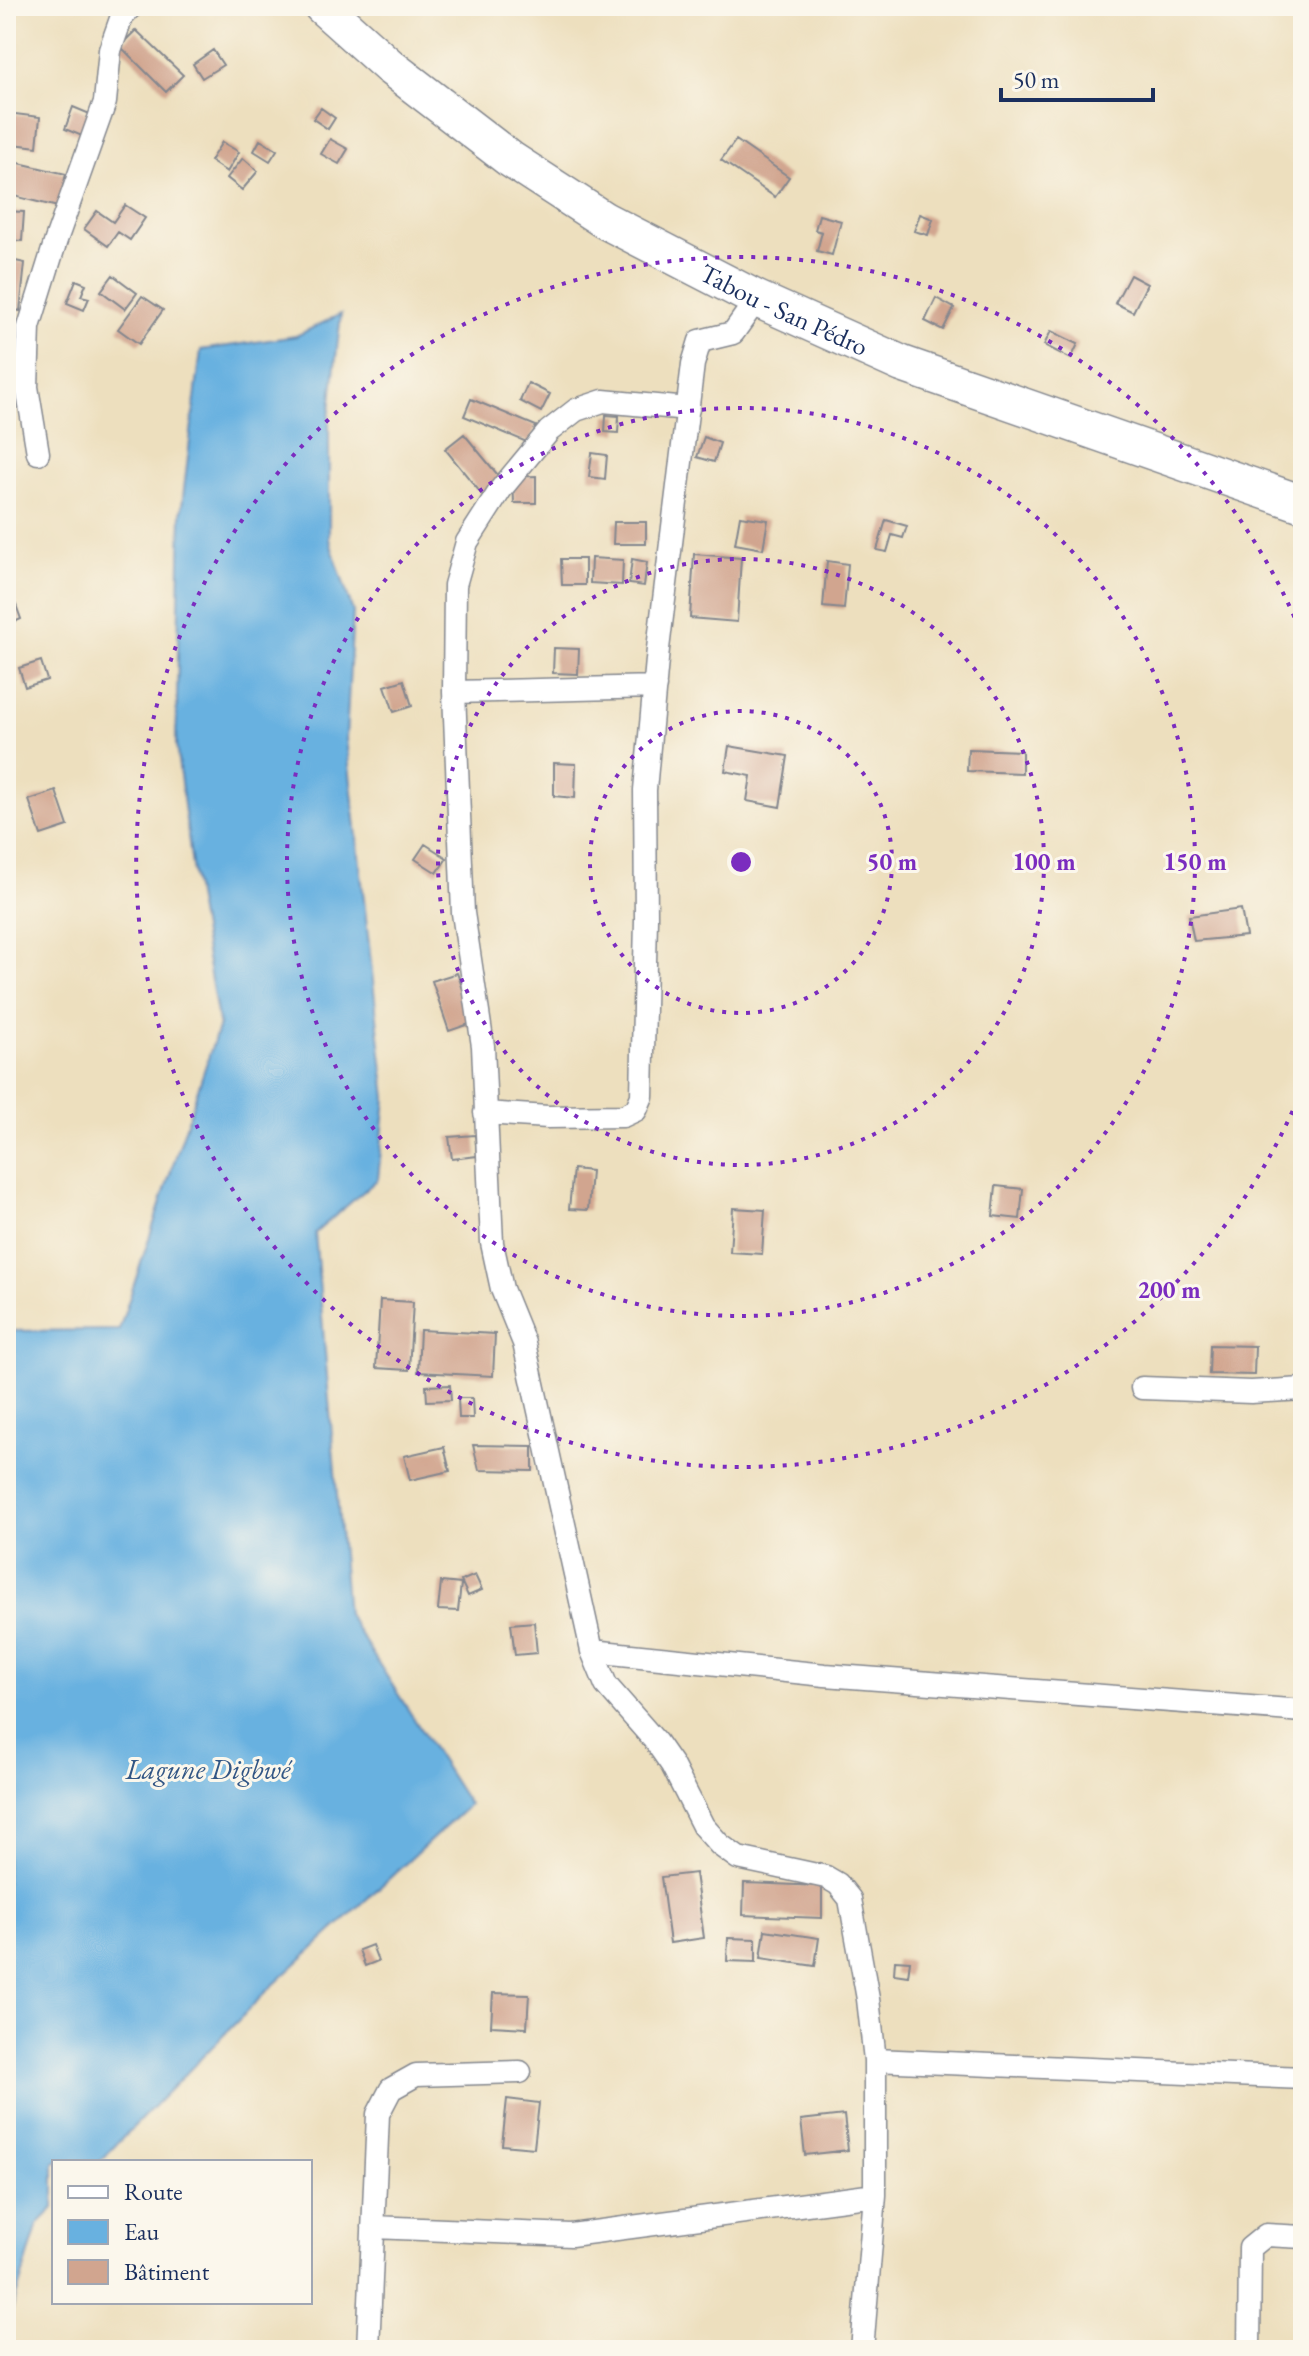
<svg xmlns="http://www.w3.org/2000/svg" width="1309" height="2356" font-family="'EB Garamond',serif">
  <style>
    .water { fill: #68b1e0; stroke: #42709f; stroke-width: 2 }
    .building { fill: #d1a58f }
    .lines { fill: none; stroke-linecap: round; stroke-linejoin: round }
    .minor-casing { stroke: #84878e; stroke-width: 25 }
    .primary-casing { stroke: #84878e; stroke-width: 39 }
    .minor { stroke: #fff; stroke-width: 22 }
    .primary { stroke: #fff; stroke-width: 36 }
    .ring { fill: none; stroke: #7b2cbf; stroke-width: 4; stroke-dasharray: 4 8 }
    .labels { text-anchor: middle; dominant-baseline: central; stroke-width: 6; stroke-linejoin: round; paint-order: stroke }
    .street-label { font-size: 26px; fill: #1b2f5e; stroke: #fbf7ec }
    .water-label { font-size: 28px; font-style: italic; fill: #325685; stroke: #fbf7ec }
    .centre { fill: #7b2cbf; stroke: #fbf7ec; stroke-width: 4 }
    .ring-label { font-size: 24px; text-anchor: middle; font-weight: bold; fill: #7b2cbf; stroke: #fbf7ec; stroke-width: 6; stroke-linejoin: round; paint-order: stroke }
  </style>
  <rect width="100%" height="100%" fill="#fbf7ec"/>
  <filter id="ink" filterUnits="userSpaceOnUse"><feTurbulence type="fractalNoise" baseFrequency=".0125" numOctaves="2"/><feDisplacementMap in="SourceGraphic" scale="16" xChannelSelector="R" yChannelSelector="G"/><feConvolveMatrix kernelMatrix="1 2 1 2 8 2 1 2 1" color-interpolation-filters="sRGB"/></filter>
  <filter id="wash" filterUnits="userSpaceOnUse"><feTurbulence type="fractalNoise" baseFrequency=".006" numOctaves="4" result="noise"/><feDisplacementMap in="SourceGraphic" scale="32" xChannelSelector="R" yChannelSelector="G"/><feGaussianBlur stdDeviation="1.8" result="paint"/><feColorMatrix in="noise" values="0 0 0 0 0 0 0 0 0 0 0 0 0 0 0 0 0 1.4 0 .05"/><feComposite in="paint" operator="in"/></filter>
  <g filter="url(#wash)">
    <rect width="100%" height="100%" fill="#eddfbe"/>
    <!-- water -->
    <path class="water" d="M 341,314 L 329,418 L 329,539 L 353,612 L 346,738 L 386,1098 L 378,1179 L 315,1233 L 347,1614 L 469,1805 L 269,1989 L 99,2162 L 54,2162 L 54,2208 L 38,2224 L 6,2330 L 6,1331 L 119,1330 L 219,1025 L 196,896 L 176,745 L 181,514 L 201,350 L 296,336 Z"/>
    <g id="blocks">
      <!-- building -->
      <path class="building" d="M 254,6 L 279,6 L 274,16 Z
        M 136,30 L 183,75 L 166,92 L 120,46 Z
        M 213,50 L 223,65 L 202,78 L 193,64 Z
        M 73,107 L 90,114 L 82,136 L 65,129 Z
        M 321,108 L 335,118 L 328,129 L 313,119 Z
        M 7,113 L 40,117 L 37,147 L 6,143 Z
        M 330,139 L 348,149 L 339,164 L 321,154 Z
        M 260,140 L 277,150 L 270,161 L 254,151 Z
        M 736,140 L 789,177 L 775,197 L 721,160 Z
        M 222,142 L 239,152 L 227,172 L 210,161 Z
        M 243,158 L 258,171 L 242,190 L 227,178 Z
        M 6,160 L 66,174 L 58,207 L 6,194 Z
        M 125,205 L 145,218 L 130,240 L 118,232 L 108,246 L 84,229 L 97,211 L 113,222 Z
        M 6,211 L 24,212 L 22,241 L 6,240 Z
        M 920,214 L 933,219 L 928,235 L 914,231 Z
        M 819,215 L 841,221 L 832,255 L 817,251 L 822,232 L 815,230 Z
        M 6,259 L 25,263 L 20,311 L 6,308 Z
        M 113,275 L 137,293 L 125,309 L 101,291 Z
        M 1130,275 L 1147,284 L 1133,312 L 1115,303 Z
        M 76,280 L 86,284 L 81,296 L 89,298 L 84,310 L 67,303 Z
        M 142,296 L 163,310 L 139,344 L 118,329 Z
        M 936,298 L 954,308 L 943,330 L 925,321 Z
        M 1051,331 L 1078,344 L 1071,359 L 1044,345 Z
        M 528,383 L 550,394 L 541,412 L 520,401 Z
        M 471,399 L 536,426 L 529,443 L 464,416 Z
        M 606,415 L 619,416 L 618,433 L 605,432 Z
        M 464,434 L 502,480 L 484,497 L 445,449 Z
        M 704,437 L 720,443 L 714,462 L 697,457 Z
        M 592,453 L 607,455 L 605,479 L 589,477 Z
        M 536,476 L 536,503 L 514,503 L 513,477 Z
        M 740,516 L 768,520 L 763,549 L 735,544 Z
        M 886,520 L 907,526 L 903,538 L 892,535 L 887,552 L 877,550 Z
        M 614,522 L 646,522 L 646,544 L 613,544 Z
        M 694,554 L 741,558 L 737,622 L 690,618 Z
        M 591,558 L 623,560 L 622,585 L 590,583 Z
        M 561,559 L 585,559 L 585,585 L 562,585 Z
        M 632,559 L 647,562 L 644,586 L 629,584 Z
        M 827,561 L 848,564 L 844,609 L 823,607 Z
        M 16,605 L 21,619 L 6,626 L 6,609 Z
        M 554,648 L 579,649 L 578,674 L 553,673 Z
        M 41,661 L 47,680 L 25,687 L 19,668 Z
        M 404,680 L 412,706 L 394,712 L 385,686 Z
        M 729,746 L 788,756 L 780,807 L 747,801 L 751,776 L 725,771 Z
        M 968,749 L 1022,751 L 1022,773 L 967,771 Z
        M 554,763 L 576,764 L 575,798 L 554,796 Z
        M 56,791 L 68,826 L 41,835 L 29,800 Z
        M 425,844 L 447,858 L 437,873 L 415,859 Z
        M 1241,909 L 1246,936 L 1194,941 L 1189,916 Z
        M 457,973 L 475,1022 L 449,1031 L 432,981 Z
        M 475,1135 L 477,1156 L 452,1159 L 449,1137 Z
        M 573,1169 L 591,1171 L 588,1210 L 569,1209 Z
        M 996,1186 L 1023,1189 L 1020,1219 L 993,1216 Z
        M 733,1208 L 765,1210 L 762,1254 L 730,1252 Z
        M 380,1300 L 413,1302 L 409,1370 L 376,1368 Z
        M 420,1330 L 495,1334 L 493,1376 L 418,1372 Z
        M 1210,1345 L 1255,1346 L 1254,1375 L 1209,1374 Z
        M 450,1385 L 451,1400 L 427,1401 L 426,1386 Z
        M 458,1398 L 472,1398 L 473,1418 L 459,1418 Z
        M 473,1445 L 533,1446 L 533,1471 L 479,1470 Z
        M 444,1447 L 450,1471 L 410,1480 L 404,1456 Z
        M 475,1575 L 482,1590 L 468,1596 L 461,1581 Z
        M 441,1582 L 461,1584 L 458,1611 L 438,1610 Z
        M 534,1622 L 537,1653 L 515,1655 L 511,1624 Z
        M 695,1873 L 704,1938 L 670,1943 L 661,1877 Z
        M 744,1883 L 822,1886 L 822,1918 L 743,1915 Z
        M 765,1930 L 819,1938 L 815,1966 L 761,1958 Z
        M 728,1938 L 756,1939 L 756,1962 L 727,1961 Z
        M 372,1945 L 378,1961 L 365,1966 L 359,1950 Z
        M 895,1960 L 910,1961 L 908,1976 L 894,1974 Z
        M 493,1993 L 529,1994 L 527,2028 L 491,2026 Z
        M 507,2099 L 539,2103 L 534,2148 L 502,2145 Z
        M 844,2115 L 848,2150 L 805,2155 L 801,2120 Z"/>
    </g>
  </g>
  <g filter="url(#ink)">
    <use href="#blocks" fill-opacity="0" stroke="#84878e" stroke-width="2"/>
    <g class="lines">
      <!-- minor casing -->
      <g class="minor-casing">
        <path id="minor" d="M 688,409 L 603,401 L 576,410 L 549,431 L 501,489 L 467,542 L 455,585 L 454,692 L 463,913 L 483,1046 L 492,1243 L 502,1289 L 524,1343 L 592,1651 L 606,1685 L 656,1742 L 672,1765 L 703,1826 L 720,1845 L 738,1858 L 826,1877 L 838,1884 L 850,1899 L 868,1999 L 875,2060 L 875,2195 L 862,2350
          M 38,453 L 27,387 L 29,327 L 56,240 L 105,102 L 110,50 L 122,16 L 132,6
          M 454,692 L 655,687
          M 485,1113 L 548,1117 L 623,1116 L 636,1110 L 642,1096 L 646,919 L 645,790 L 658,649 L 693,364 L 700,341 L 733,333 L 757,299
          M 1142,1388 L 1251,1392 L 1303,1389
          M 592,1651 L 825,1675 L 1303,1711
          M 875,2060 L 1303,2078
          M 373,2227 L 571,2235 L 875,2195
          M 368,2350 L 378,2114 L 391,2089 L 416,2075 L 520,2072
          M 1249,2350 L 1250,2248 L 1266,2235 L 1303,2237"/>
      </g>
      <!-- primary casing -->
      <g class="primary-casing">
        <g id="primary">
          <path id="s1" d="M 322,6 L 389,66 L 510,159 L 604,220 L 757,299 L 902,364 L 1303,504"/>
        </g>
      </g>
      <!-- minor -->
      <use href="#minor" class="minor"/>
      <!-- primary -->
      <use href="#primary" class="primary"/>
    </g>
  </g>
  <!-- distance rings -->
  <g class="ring">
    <circle cx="741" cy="862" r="151"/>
    <circle cx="741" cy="862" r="303"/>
    <circle cx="741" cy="862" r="454"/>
    <path d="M1302 1089A605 605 0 1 1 1302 635"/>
  </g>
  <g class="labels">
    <!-- street labels -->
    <g class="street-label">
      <text stroke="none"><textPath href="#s1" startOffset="556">Tabou - San Pédro</textPath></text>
    </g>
    <!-- water labels -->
    <g class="water-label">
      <text x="208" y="1769">Lagune Digbwé</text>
    </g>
  </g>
  <circle cx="741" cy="862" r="12" class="centre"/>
  <g class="ring-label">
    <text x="892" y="870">50 m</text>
    <text x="1044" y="870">100 m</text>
    <text x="1195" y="870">150 m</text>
    <text x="1169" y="1298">200 m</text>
  </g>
  <!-- margin -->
  <rect width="1309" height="2356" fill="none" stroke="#fbf7ec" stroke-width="32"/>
  <!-- legend -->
  <rect x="52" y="2160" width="260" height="144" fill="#fbf7ec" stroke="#a1a7b3" stroke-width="2"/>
  <rect x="68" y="2186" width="40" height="12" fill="#ffffff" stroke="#a1a7b3" stroke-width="2"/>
  <text x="124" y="2200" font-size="24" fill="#1b2f5e">Route</text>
  <rect x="68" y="2220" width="40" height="24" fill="#68b1e0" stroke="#a1a7b3" stroke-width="2"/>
  <text x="124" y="2240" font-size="24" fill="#1b2f5e">Eau</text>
  <rect x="68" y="2260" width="40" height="24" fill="#d1a58f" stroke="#a1a7b3" stroke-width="2"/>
  <text x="124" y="2280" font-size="24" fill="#1b2f5e">Bâtiment</text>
  <!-- scale -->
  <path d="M1001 88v12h152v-12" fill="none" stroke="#1b2f5e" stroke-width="4"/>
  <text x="1013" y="88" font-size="24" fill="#1b2f5e" stroke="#fbf7ec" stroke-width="6" paint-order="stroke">50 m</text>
</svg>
